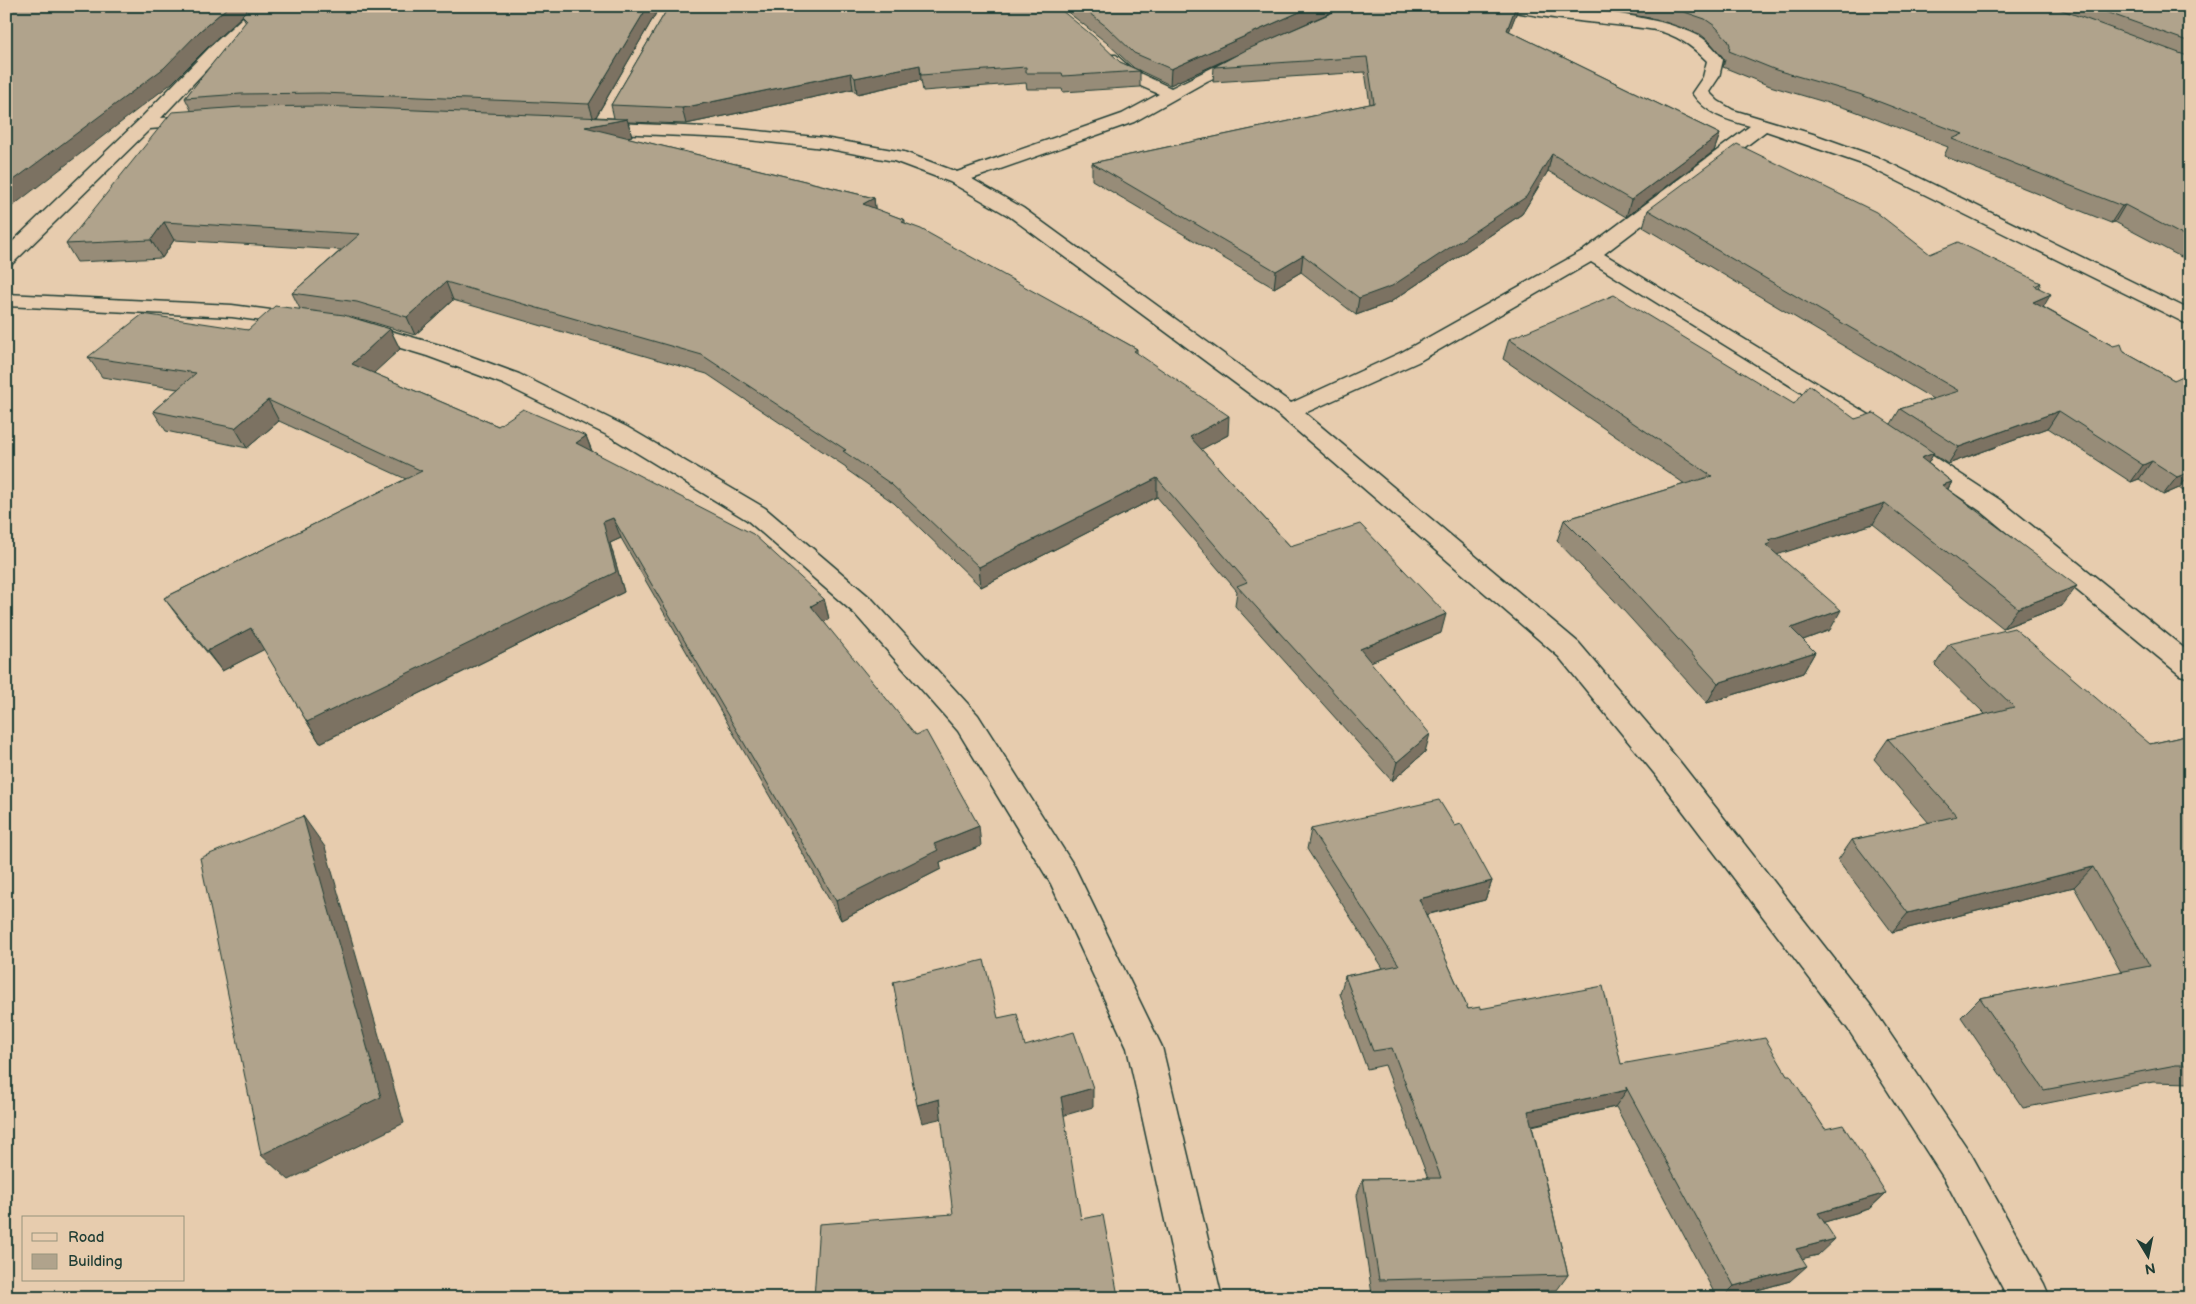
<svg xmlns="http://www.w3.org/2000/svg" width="2196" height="1304" font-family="'Balsamiq Sans',sans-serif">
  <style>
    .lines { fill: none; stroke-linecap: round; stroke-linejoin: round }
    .minor-casing { stroke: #1f3d34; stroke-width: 3 }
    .minor { fill: #e7ccae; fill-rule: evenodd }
    .wall { fill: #978c78; stroke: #1f3d34 }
    .shaded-wall { fill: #7b7262; stroke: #1f3d34 }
    .building { fill: #b0a38c; stroke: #1f3d34 }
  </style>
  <rect width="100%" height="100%" fill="#e7ccae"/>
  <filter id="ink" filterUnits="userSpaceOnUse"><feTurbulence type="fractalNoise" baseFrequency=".02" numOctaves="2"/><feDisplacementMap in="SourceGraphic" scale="10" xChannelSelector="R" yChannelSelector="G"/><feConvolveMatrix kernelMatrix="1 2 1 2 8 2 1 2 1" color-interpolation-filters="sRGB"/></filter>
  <g filter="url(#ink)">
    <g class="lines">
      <!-- minor casing -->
      <g class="minor-casing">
        <path id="minor" d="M 255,6 L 271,6 L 221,54 L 161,118 L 201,115 L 207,116 L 210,120 L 207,124 L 150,129 L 13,263 L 6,265 L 6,248 L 139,120 L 209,48 Z
          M 1501,6 C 1555,6 1651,11 1699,36 C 1707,40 1718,52 1723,60 L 1719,77 L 1709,92 L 1718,101 L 1733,110 L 1813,134 L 1877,157 L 2190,310 L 2190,324 L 2183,322 L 1865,165 L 1766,131 L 1604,254 L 1876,419 L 2000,500 L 2190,653 L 2190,678 L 2180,675 L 1982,512 L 1860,429 L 1591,262 L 1418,362 L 1305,413 L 1579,643 L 1680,762 L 1872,1007 L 1971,1154 L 2044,1284 L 2050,1298 L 2008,1298 L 1945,1180 L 1848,1029 L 1658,778 L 1559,657 L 1281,417 L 1009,216 L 950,182 L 894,161 L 824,148 L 729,138 L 593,132 L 587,131 L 584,127 L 587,123 L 593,122 L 729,128 L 824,138 L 904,152 L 957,172 L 1122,114 L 1159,94 C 1139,85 1115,77 1102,58 L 1104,55 L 1116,55 L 1133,70 L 1171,88 L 1242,53 L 1254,53 L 1256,56 L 1254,59 L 1207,81 L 1134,122 L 972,179 L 1023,208 L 1291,403 L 1402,352 L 1584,250 L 1750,126 C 1727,120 1706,114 1692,93 L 1703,77 L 1707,61 C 1691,45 1677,35 1655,30 C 1632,25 1509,17 1501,6 Z
          M 6,294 L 232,305 L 301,314 L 308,316 L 312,320 L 308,324 L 301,326 L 232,317 L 6,306 Z
          M 359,322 L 443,346 L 519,374 L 627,427 L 765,508 L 873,600 L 978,715 L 1074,866 L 1162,1047 L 1222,1298 L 1182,1298 L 1127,1048 L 1051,884 L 958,731 L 855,614 L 747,520 L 611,437 L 503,384 L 427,356 L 351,333 L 348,328 L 351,323 Z"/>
      </g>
      <!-- minor -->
      <use href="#minor" class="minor"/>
    </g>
    <!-- wall -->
    <path class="wall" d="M 6,6 L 658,6 L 655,15 L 596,117 L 614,118 L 611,105 L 669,6 L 1120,62 L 1140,71 L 1140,87 L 1063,92 L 1062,89 L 1027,89 L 1026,83 L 923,91 L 921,80 L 857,94 L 853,89 L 686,124 L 628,122 L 632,136 L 625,137 L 874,198 L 875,209 L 905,220 L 905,223 L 1137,349 L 1137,354 L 1228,435 L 1201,449 L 1290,546 L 1441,633 L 1370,662 L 1425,752 L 1392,781 L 1235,606 L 1237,591 L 1157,497 L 981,587 L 894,503 L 847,470 L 846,467 L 707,374 L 453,300 L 415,335 L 365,320 L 358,319 L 390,329 L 400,349 L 373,373 L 498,426 L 586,436 L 592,451 L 824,599 L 829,619 L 824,622 L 981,846 L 940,862 L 941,869 L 841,920 L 621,538 L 610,543 L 624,592 L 320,743 L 307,722 L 264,649 L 222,671 L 179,618 L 164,598 L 406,479 L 279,421 L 247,448 L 166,431 L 153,411 L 178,389 L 102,377 L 88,357 L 248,330 L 300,309 L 292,293 L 341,250 L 174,240 L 162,258 L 77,262 L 66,244 L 191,110 L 185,98 L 246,22 L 242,15 L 208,47 L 172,83 Z
      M 1060,6 L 1345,6 L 1296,29 L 1347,6 L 1518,6 L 1516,14 L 1509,31 L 1720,134 L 1714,151 L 1626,217 L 1548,171 L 1522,214 L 1389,303 L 1356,315 L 1301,272 L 1274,288 L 1092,180 L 1092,163 L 1370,104 L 1365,72 L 1213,82 L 1214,67 L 1234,56 L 1170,85 L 1134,68 L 1107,43 Z
      M 1539,6 L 2190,6 L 2190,255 L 2181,257 L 2115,222 L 2111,223 L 1944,156 L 1948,147 L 1852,110 L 1770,86 L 1723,67 L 1725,60 L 1722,56 L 1710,42 L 1700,34 L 1656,19 L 1602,10 Z
      M 1648,210 L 1930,254 L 2041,283 L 2039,288 L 2043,307 L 2174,380 L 2190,378 L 2190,496 L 2179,488 L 2163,495 L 2139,479 L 2131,482 L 2048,428 L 1948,464 L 1933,454 L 1928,463 L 1952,482 L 1948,489 L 2062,606 L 2003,628 L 1873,524 L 1777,554 L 1830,630 L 1803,640 L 1815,652 L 1803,673 L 1707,703 L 1614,600 L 1557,541 L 1564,520 L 1685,484 L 1503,359 L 1509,339 L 1794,404 L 1855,419 L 1891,424 L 1900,409 L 1933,399 L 1643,227 Z
      M 1949,644 L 2150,744 L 2190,735 L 2190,1083 L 2153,1082 L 2023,1108 L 1961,1017 L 1980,998 L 2121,972 L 2074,887 L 1892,932 L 1838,860 L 1852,840 L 1929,823 L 1874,759 L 1888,739 L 1985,714 L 1935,665 Z
      M 1455,826 L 1492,881 L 1485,900 L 1426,915 L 1468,1009 L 1480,1009 L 1621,1064 L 1787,1075 L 1825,1129 L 1886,1193 L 1869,1209 L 1824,1222 L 1818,1255 L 1802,1258 L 1790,1281 L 1729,1298 L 1717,1298 L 1616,1107 L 1615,1107 L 1532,1126 L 1568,1275 L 1557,1290 L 1372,1294 L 1357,1195 L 1363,1179 L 1428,1178 L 1385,1065 L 1367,1069 L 1340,994 L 1345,976 L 1383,968 L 1307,849 L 1311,829 Z"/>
    <!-- shaded-wall -->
    <path class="shaded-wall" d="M 229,6 L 253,6 L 208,47 L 172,83 L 6,211 L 6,186 L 200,31 Z
      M 648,6 L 658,6 L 655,15 L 594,120 L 589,104 Z
      M 1313,6 L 1345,6 L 1170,85 L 1171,69 Z
      M 1516,6 L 1518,6 L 1516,14 L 1504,45 L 1507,30 Z
      M 920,65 L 921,80 L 857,94 L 855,78 Z
      M 851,73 L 853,89 L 686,124 L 682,108 Z
      M 627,119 L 632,136 L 590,145 L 585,127 Z
      M 1720,134 L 1714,151 L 1626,217 L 1631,200 Z
      M 1552,154 L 1548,171 L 1522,214 L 1389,303 L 1356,315 L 1359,298 Z
      M 874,198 L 876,216 L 863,204 Z
      M 2125,205 L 2115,222 L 2111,223 L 2122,206 Z
      M 164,222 L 174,240 L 162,258 L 151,240 Z
      M 2190,245 L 2190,255 L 2181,257 Z
      M 1303,255 L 1301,272 L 1274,288 L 1276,271 Z
      M 446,282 L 453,300 L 415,335 L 407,317 Z
      M 2051,294 L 2041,311 L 2033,302 Z
      M 390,329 L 400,349 L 362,384 L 352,364 Z
      M 268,400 L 279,421 L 247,448 L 235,428 Z
      M 2059,411 L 2048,428 L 1948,464 L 1959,447 Z
      M 1229,416 L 1228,435 L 1189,456 L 1190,437 Z
      M 586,436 L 594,457 L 576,443 Z
      M 1934,453 L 1922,474 L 1921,458 Z
      M 2152,461 L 2139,479 L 2131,482 L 2143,465 Z
      M 2190,472 L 2190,475 L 2179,488 L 2163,495 L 2177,477 Z
      M 1157,478 L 1157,497 L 981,587 L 979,567 Z
      M 1952,482 L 1939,502 L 1942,485 Z
      M 1885,503 L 1873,524 L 1764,559 L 1756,565 L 1768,540 Z
      M 613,518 L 621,538 L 610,543 L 624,592 L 320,743 L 307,722 L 603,522 Z
      M 2077,586 L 2062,606 L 2003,628 L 2018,608 Z
      M 824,599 L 829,619 L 816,627 L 811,606 Z
      M 1841,610 L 1830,630 L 1779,649 L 1791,628 Z
      M 1446,614 L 1441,633 L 1356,668 L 1360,649 Z
      M 251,628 L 265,649 L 222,671 L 207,651 Z
      M 1815,652 L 1803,673 L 1707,703 L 1718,683 Z
      M 1430,734 L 1425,752 L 1392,781 L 1397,762 Z
      M 303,816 L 325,847 L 404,1123 L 289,1180 L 261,1155 Z
      M 979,826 L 981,846 L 940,862 L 941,869 L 841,920 L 836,901 L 934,844 Z
      M 2093,867 L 2074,887 L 1892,932 L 1908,913 Z
      M 1492,881 L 1485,900 L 1412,918 L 1419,899 Z
      M 1093,1088 L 1093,1107 L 1062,1116 L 1061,1097 Z
      M 1627,1090 L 1615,1107 L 1519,1128 L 1528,1111 Z
      M 939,1099 L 943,1118 L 922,1123 L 917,1105 Z
      M 1886,1193 L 1869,1209 L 1801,1229 L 1818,1213 Z
      M 1835,1239 L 1818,1255 L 1780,1264 L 1796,1249 Z
      M 1807,1266 L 1790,1281 L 1729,1298 L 1722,1298 L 1734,1286 Z"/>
    <!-- building -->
    <path class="building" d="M 6,6 L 229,6 L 200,31 L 164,68 L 6,186 Z
      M 251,6 L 648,6 L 589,104 L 322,93 L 241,94 L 185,98 L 247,20 L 242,15 Z
      M 669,6 L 1056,6 L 1093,36 L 1120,62 L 1140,71 L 1063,76 L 1062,73 L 1026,73 L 1026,67 L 921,75 L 920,65 L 855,78 L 851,73 L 682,108 L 611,105 Z
      M 1080,6 L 1313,6 L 1171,69 L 1134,53 L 1107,27 Z
      M 1347,6 L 1516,6 L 1507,30 L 1720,134 L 1631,200 L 1552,154 L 1526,197 L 1392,286 L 1359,298 L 1303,255 L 1276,271 L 1092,163 L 1374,103 L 1367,57 L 1214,67 L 1246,50 Z
      M 1667,6 L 2051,6 L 2190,57 L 2190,239 L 2125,205 L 2122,206 L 1952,139 L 1963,134 L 1859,94 L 1776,70 L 1729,51 L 1730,45 L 1728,40 L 1715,26 L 1705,19 Z
      M 2089,6 L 2190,6 L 2190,42 Z
      M 322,106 L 627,119 L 585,127 L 874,198 L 863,204 L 905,220 L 902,222 L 921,229 L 1137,349 L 1134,351 L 1229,416 L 1190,437 L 1290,546 L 1360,524 L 1446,614 L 1360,649 L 1430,734 L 1397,762 L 1237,586 L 1247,582 L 1157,478 L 979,567 L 891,484 L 843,451 L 846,450 L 702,355 L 446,282 L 407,317 L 357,302 L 292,293 L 360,234 L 164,222 L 151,240 L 66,244 L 172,112 L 241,107 Z
      M 1737,144 L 1876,212 L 1930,254 L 1958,242 L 2041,283 L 2035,286 L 2051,294 L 2033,302 L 2113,346 L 2121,344 L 2124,352 L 2174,380 L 2185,375 L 2190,378 L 2190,472 L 2177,477 L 2152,461 L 2143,465 L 2059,411 L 1959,447 L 1900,409 L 1959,391 L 1648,210 Z
      M 1614,295 L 1794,404 L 1809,385 L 1855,419 L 1874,413 L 1934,453 L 1921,458 L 1952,482 L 1942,485 L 2077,586 L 2018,608 L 1885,503 L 1768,540 L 1771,543 L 1766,545 L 1841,610 L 1791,628 L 1815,652 L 1718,683 L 1623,579 L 1564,520 L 1712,476 L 1509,339 Z
      M 275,306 L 344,315 L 390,329 L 352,364 L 498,426 L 523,409 L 586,436 L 576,443 L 753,534 L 824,599 L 811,606 L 916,735 L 926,731 L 979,826 L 934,844 L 938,850 L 836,901 L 613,518 L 603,522 L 616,572 L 307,722 L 251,628 L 207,651 L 164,598 L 422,471 L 268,400 L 235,428 L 153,411 L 196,373 L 88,357 L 143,314 L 248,330 Z
      M 2014,628 L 2150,744 L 2190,735 L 2190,1065 L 2176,1065 L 2044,1090 L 1980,998 L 2150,966 L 2093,867 L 1908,913 L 1852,840 L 1957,816 L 1888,739 L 2014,707 L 1949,644 Z
      M 1439,800 L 1455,826 L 1461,824 L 1492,881 L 1419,899 L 1468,1009 L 1480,1007 L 1480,1009 L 1603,986 L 1621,1064 L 1765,1038 L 1787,1075 L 1790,1075 L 1825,1129 L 1843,1125 L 1886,1193 L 1818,1213 L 1835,1239 L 1796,1249 L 1807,1266 L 1734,1286 L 1626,1087 L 1627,1090 L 1528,1111 L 1568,1275 L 1379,1280 L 1363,1179 L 1441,1178 L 1392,1048 L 1373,1051 L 1345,976 L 1399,965 L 1311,829 Z
      M 303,816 L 381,1097 L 261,1155 L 200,858 Z
      M 984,960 L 998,1018 L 1017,1014 L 1025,1046 L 1074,1032 L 1093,1088 L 1061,1097 L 1081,1219 L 1103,1215 L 1118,1296 L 1110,1298 L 814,1298 L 819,1224 L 953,1214 L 939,1099 L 917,1105 L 893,982 Z"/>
  </g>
  <!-- margin -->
  <rect width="2196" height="1304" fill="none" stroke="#e7ccae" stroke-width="25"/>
  <rect x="12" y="12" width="2171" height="1279" fill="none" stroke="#1f3d34" stroke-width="2" filter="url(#ink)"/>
  <!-- legend -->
  <rect x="22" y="1216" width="162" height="65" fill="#e7ccae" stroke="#97937d"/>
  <rect x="32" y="1233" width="25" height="8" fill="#e7ccae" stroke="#97937d"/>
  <text x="68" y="1242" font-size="15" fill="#1f3d34">Road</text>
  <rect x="32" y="1254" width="25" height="15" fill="#b0a38c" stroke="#97937d"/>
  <text x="68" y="1266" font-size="15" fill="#1f3d34">Building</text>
  <!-- north arrow -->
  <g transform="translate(2148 1256) rotate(170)" stroke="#e7ccae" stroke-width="4" paint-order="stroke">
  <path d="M0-4L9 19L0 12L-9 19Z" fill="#1f3d34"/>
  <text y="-8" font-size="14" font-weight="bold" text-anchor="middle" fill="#1f3d34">N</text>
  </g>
</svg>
